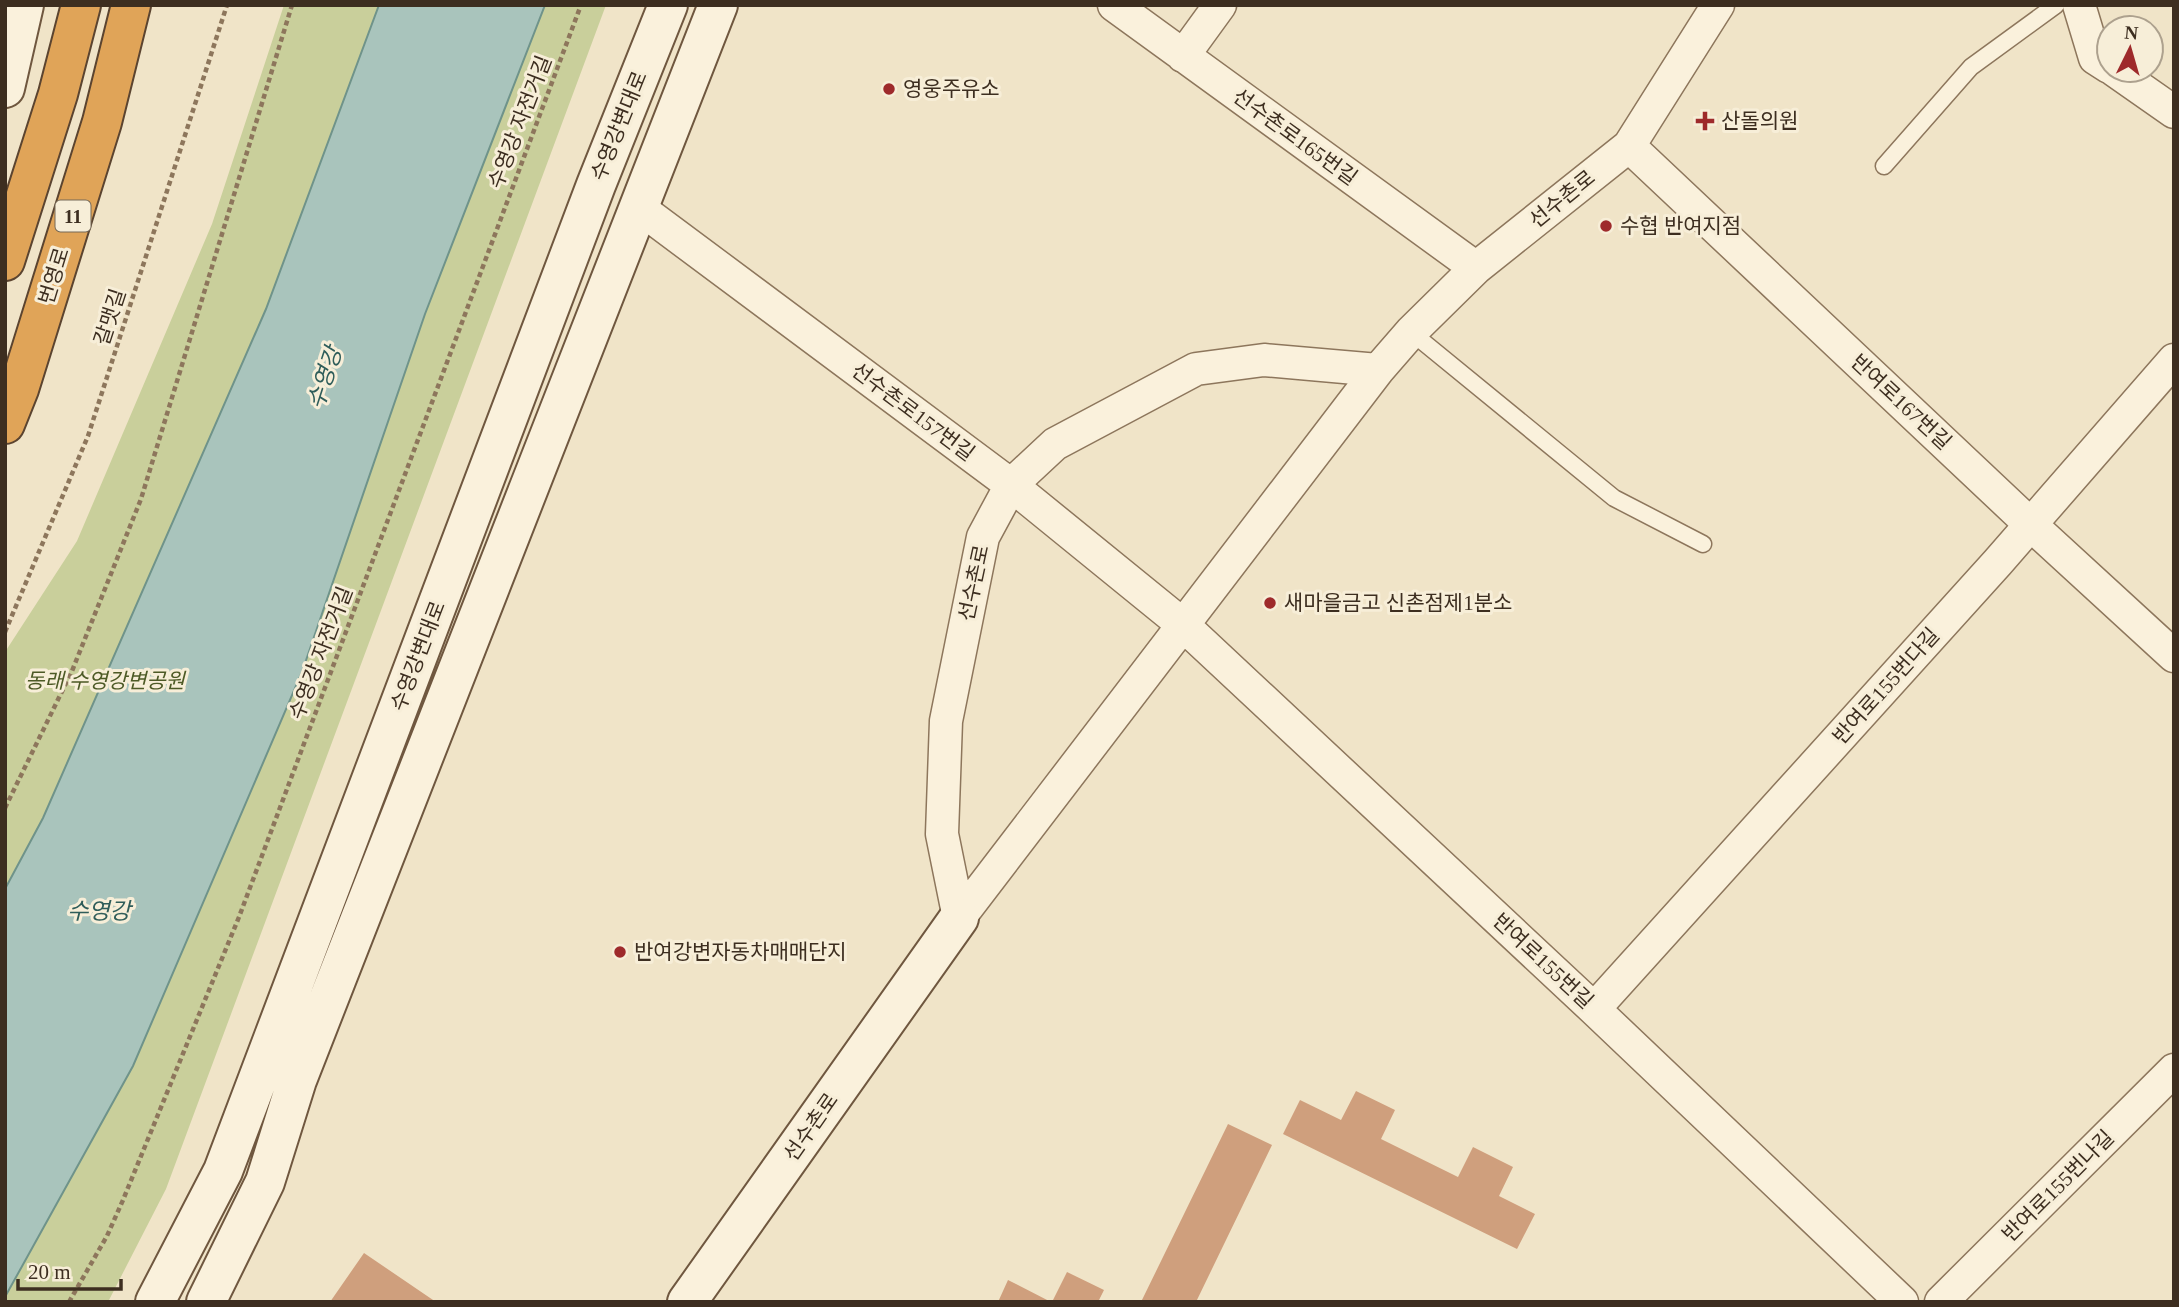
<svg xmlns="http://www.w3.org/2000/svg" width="2179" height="1307" font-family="'Times New Roman','Noto Sans KR',serif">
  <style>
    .green { fill: #c9cf9b }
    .water { fill: #a9c4bc; stroke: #6f938a; stroke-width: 2 }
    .building { fill: #cf9f7d }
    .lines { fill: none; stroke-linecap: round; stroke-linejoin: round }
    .lane-casing { stroke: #8d765c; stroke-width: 19 }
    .street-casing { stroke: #8d765c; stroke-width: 35 }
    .secondary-casing { stroke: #6f573f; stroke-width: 42 }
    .highway-casing { stroke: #5b4430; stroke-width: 42 }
    .path { stroke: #8d765c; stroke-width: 4.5; stroke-dasharray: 5 3.5; stroke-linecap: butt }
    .lane { stroke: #faf1dc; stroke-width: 16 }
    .street { stroke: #faf1dc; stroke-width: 32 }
    .secondary { stroke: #faf1dc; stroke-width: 38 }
    .highway { stroke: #e0a458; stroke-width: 38 }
    .poi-dot { fill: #9e2a2b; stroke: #f7eed8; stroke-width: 2.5 }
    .labels { text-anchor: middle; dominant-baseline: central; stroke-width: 6; stroke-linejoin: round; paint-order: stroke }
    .shield { fill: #f7eed8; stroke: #756857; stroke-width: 2 }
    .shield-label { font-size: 19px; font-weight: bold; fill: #3d2e20 }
    .poi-label { font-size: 21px; fill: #3d2e20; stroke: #f7eed8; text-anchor: start }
    .street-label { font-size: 21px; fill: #3d2e20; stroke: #f7eed8 }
    .park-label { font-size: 21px; font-style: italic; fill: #4d5a26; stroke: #f7eed8 }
    .water-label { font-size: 23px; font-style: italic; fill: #2f5d5a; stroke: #f7eed8 }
  </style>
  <rect width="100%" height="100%" fill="#f0e4c8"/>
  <!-- green -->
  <path class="green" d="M 284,5 L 606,5 L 166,1189 L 108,1302 L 5,1302 L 5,652 L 77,541 L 212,224 Z"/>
  <!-- water -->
  <path class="water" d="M 379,5 L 545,5 L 425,314 L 302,672 L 133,1066 L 5,1297 L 5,889 L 43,818 L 266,309 Z"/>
  <!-- building -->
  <path class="building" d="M 1356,1091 L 1395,1110 L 1381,1139 L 1458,1177 L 1473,1147 L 1513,1167 L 1499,1196 L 1535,1214 L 1517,1249 L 1283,1134 L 1300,1100 L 1341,1120 Z
    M 1228,1124 L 1272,1145 L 1196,1302 L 1141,1302 Z
    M 364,1253 L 436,1302 L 330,1302 Z
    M 1067,1272 L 1104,1290 L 1098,1302 L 1052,1302 Z
    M 1008,1280 L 1051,1302 L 998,1302 Z"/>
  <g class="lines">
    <!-- lane casing -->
    <g class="lane-casing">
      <path id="lane" d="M 1884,166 L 1971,67 L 2056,5
        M 1411,332 L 1614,498 L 1703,544"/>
    </g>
    <!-- street casing -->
    <g class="street-casing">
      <path id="street" d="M 1114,5 L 1476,268
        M 2079,5 L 2095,58 L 2109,67
        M 1183,56 L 1220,5
        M 2114,70 L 2174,112
        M 1629,146 L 2030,524 L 2174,656
        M 638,207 L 1011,485 L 1182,624 L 1594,1009 L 1902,1302
        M 959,918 L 1378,370 L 1411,332 L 1476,268 L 1629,146 L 1718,5
        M 959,918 L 942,834 L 946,721 L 983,537 L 1011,485 L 1055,444 L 1196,369 L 1264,360 L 1378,370
        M 1594,1009 L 1998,562 L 2174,360
        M 1941,1302 L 2174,1070"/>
    </g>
    <!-- secondary casing -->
    <g class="secondary-casing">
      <path id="secondary" d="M 5,88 L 24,5
        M 155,1302 L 223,1171 L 596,185 L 668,5
        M 206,1302 L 265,1182 L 297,1080 L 718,5
        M 687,1302 L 959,918"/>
    </g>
    <!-- highway casing -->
    <g class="highway-casing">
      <path id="highway" d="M 5,261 L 58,94 L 81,5
        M 5,424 L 19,389 L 102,122 L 131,5"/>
    </g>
    <!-- path -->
    <path class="path" d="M 5,632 L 88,436 L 227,5
      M 5,808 L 72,671 L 141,499 L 292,5
      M 69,1302 L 107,1236 L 123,1200 L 239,917 L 581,5"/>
    <!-- lane -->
    <use href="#lane" class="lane"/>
    <!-- street -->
    <use href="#street" class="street"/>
    <!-- secondary -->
    <use href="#secondary" class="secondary"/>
    <!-- highway -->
    <use href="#highway" class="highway"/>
  </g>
  <!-- markers -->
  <g class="poi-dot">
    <circle cx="889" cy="89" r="7"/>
    <path d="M1701.5 110.5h7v7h7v7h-7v7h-7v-7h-7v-7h7z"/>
    <circle cx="1606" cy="226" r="7"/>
    <circle cx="1270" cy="603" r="7"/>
    <circle cx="620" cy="952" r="7"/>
  </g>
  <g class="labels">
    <!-- shield labels -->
    <rect class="shield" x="55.5" y="200.5" width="35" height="31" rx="5"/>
    <g class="shield-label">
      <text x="73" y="216">11</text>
    </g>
    <!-- poi labels -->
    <g class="poi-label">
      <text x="903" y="89">영웅주유소</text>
      <text x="1721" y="121">산돌의원</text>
      <text x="1620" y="226">수협 반여지점</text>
      <text x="1284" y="603">새마을금고 신촌점제1분소</text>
      <text x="634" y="952">반여강변자동차매매단지</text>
    </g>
    <!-- street labels -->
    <g class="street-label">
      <text transform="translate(520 122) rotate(-69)">수영강 자전거길</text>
      <text transform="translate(619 126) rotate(-68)">수영강변대로</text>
      <text transform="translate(1295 137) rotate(36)">선수촌로165번길</text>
      <text transform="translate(1562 199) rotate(-39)">선수촌로</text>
      <text transform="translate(54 276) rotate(-73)">번영로</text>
      <text transform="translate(110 317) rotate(-72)">갈맷길</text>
      <text transform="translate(1901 402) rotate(43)">반여로167번길</text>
      <text transform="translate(913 412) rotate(37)">선수촌로157번길</text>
      <text transform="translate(974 583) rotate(-78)">선수촌로</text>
      <text transform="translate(321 653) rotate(-69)">수영강 자전거길</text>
      <text transform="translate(418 656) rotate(-69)">수영강변대로</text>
      <text transform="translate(1886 686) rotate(-48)">반여로155번다길</text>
      <text transform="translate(1543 961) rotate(43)">반여로155번길</text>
      <text transform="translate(811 1127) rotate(-55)">선수촌로</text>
      <text transform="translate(2058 1186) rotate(-45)">반여로155번나길</text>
    </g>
    <!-- park labels -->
    <g class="park-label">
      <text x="105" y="681">동래 수영강변공원</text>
    </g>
    <!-- water labels -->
    <g class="water-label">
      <text transform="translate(325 378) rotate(-72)">수영강</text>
      <text x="99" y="911">수영강</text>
    </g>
  </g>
  <!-- border -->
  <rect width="2179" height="1307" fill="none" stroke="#3d2e20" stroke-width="14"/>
  <!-- north arrow -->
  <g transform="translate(2130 49) rotate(5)"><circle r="33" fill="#f7eed8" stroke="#ada18e" stroke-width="2"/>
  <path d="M0-5L12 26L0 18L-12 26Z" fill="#9e2a2b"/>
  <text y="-10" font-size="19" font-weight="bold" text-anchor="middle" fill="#3d2e20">N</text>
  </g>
  <!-- scale -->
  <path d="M18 1279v10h103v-10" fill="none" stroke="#3d2e20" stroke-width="3.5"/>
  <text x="28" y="1279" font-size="21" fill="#3d2e20" stroke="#f7eed8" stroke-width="5" paint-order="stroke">20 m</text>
</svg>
